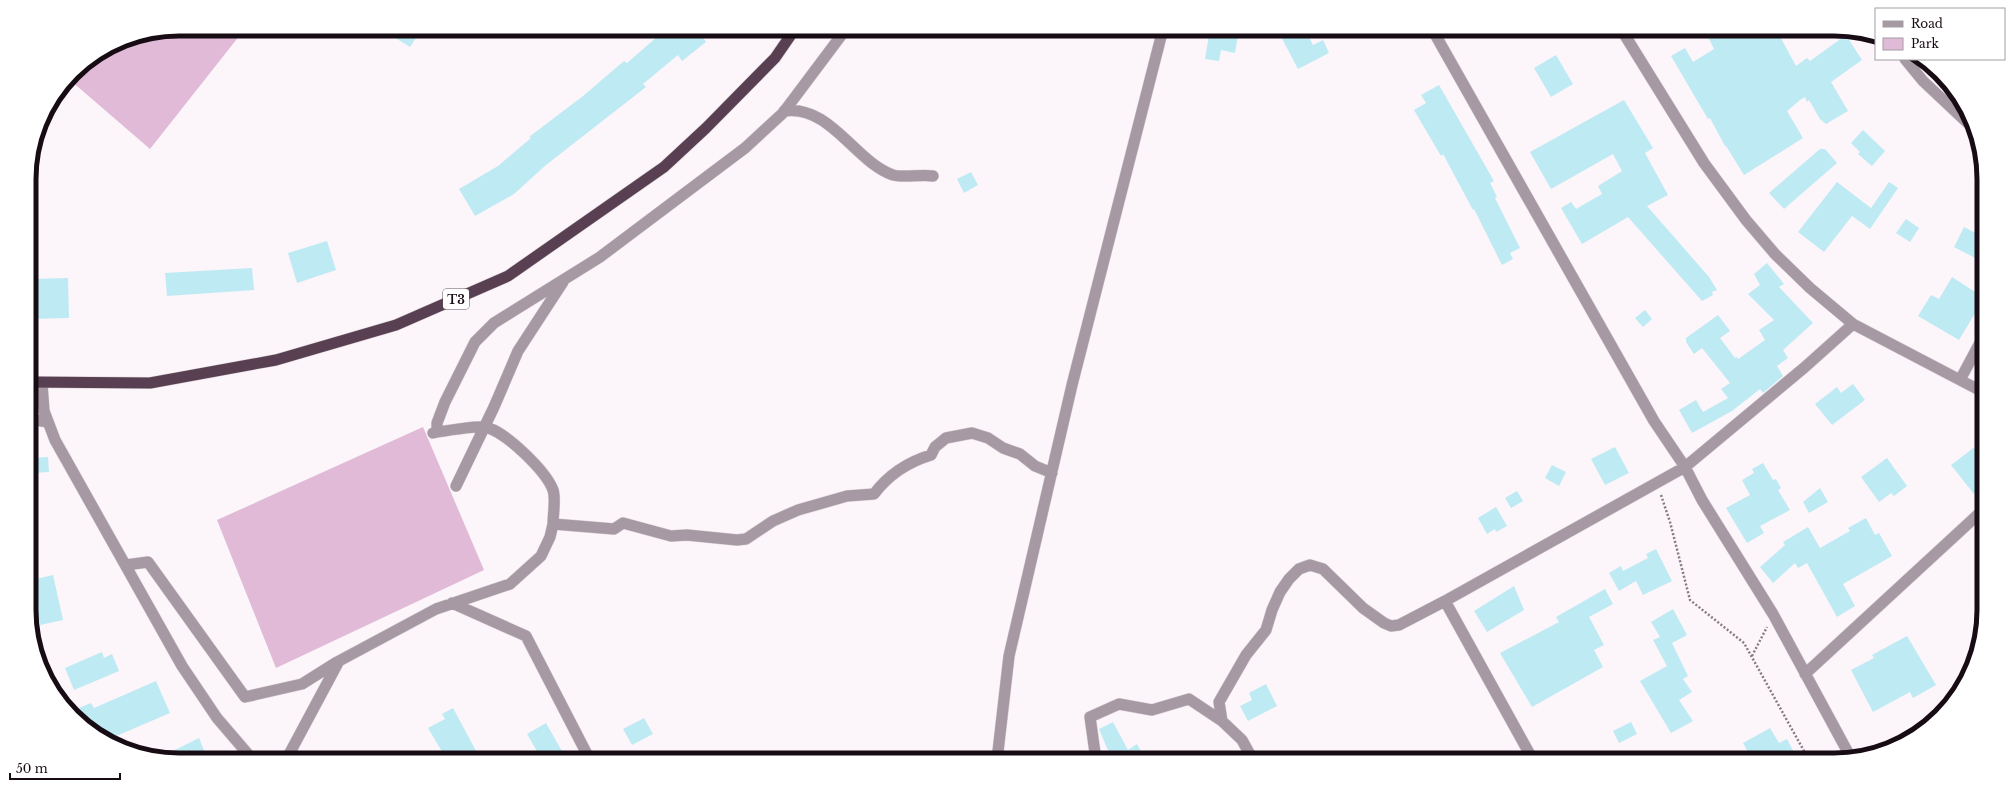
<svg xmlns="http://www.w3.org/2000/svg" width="2013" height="789" font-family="'Libre Baskerville',serif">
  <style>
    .green { fill: #e0bad6 }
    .building { fill: #beeaf4 }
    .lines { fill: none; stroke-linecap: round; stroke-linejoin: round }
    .minor-casing { stroke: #d7d0d5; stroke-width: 12 }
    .trunk-casing { stroke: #d7d0d5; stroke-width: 12 }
    .path { stroke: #867d84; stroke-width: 2.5; stroke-dasharray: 2 2; stroke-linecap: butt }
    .minor { stroke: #a799a3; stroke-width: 11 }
    .trunk { stroke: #584052; stroke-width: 11 }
    .labels { text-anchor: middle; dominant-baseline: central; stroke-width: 3; stroke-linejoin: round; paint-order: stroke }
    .shield { fill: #fff; stroke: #5d555a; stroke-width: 1 }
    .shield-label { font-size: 12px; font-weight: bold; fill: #170c14 }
    .rim { fill: none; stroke: #170c14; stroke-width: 5 }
  </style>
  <rect width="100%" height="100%" fill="#fcf5fa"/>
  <!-- green -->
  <path class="green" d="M 179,29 L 232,29 L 240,35 L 150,149 L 70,80 L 80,66 L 122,40 Z
    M 423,427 L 484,570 L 276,668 L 217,520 Z"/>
  <!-- building -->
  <path class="building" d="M 381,29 L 422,29 L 410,47 Z
    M 666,29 L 697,29 L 706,42 L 682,61 L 678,55 L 643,84 L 646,87 L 546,165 L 514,194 L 475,216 L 459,189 L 498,166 L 531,138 L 529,137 L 583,96 L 624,61 L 627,63 Z
    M 1210,29 L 1239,29 L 1235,53 L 1221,50 L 1219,61 L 1205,59 Z
    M 1277,29 L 1305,29 L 1313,45 L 1323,40 L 1329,53 L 1298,69 Z
    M 1704,29 L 1776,29 L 1796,66 L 1807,58 L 1810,61 L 1846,35 L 1862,60 L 1831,82 L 1848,111 L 1826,124 L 1820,119 L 1809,100 L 1807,102 L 1805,97 L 1800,100 L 1787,111 L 1803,138 L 1744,175 L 1726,146 L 1725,146 L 1710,118 L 1708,119 L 1671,56 L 1685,48 L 1693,62 L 1714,49 Z
    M 1556,55 L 1573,84 L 1551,97 L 1534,68 Z
    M 1439,85 L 1494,181 L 1490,183 L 1497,197 L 1495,198 L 1520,248 L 1510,253 L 1513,259 L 1502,265 L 1474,209 L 1473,210 L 1443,154 L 1441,156 L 1414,110 L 1426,103 L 1421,95 Z
    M 1624,100 L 1653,148 L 1645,153 L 1668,195 L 1647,206 L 1709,277 L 1717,290 L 1712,292 L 1713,295 L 1702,301 L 1628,217 L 1582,244 L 1561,208 L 1571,202 L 1576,209 L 1602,194 L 1598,186 L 1622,171 L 1613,154 L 1551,189 L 1530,152 Z
    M 1863,130 L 1885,151 L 1872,166 L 1858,154 L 1860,152 L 1851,143 Z
    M 1820,149 L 1825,149 L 1837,163 L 1784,209 L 1769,193 Z
    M 971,172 L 978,185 L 964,193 L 957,179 Z
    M 1837,182 L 1871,208 L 1889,182 L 1898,188 L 1870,229 L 1852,216 L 1824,252 L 1798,232 Z
    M 1906,219 L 1919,228 L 1910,242 L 1896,233 Z
    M 1964,227 L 1983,237 L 1983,262 L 1954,247 Z
    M 327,241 L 336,270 L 297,283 L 288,253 Z
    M 1767,263 L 1784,284 L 1779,287 L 1813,323 L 1783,350 L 1788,358 L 1777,366 L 1783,376 L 1763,393 L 1760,389 L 1732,411 L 1692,433 L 1679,410 L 1696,400 L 1703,412 L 1728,398 L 1721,389 L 1730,383 L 1702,348 L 1694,354 L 1686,342 L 1686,338 L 1718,315 L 1730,331 L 1720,338 L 1735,358 L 1737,357 L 1738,359 L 1765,340 L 1759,330 L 1774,320 L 1748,294 L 1760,285 L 1754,274 Z
    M 252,268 L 254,290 L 167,296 L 165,273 Z
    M 1952,277 L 1983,297 L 1983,300 L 1959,340 L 1918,316 L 1931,295 L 1939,299 Z
    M 68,278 L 69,318 L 30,319 L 30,288 L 34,289 L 34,279 Z
    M 1645,310 L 1652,319 L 1643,327 L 1635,318 Z
    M 1853,384 L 1865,400 L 1832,425 L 1815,404 L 1837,387 L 1841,393 Z
    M 1984,440 L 1984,472 L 1979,475 L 1984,481 L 1984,486 L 1974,494 L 1951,465 Z
    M 1615,447 L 1629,473 L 1605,485 L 1591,459 Z
    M 48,457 L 49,472 L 31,473 L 31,458 Z
    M 1887,458 L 1907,486 L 1894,496 L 1891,493 L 1879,502 L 1861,477 Z
    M 1763,463 L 1773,480 L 1776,479 L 1781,488 L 1778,490 L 1790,510 L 1760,526 L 1764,533 L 1747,543 L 1726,508 L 1750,495 L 1742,480 L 1754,473 L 1752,469 Z
    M 1552,465 L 1566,472 L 1559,486 L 1545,478 Z
    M 1820,488 L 1828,502 L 1809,513 L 1803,502 Z
    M 1517,491 L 1523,501 L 1511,508 L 1505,498 Z
    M 1496,507 L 1507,526 L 1496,532 L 1495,529 L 1487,534 L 1478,518 Z
    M 1866,518 L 1875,535 L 1879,533 L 1892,556 L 1843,584 L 1855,606 L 1837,617 L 1807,563 L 1798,568 L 1795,563 L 1773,583 L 1760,567 L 1785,545 L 1783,542 L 1808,527 L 1820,548 L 1850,531 L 1848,528 Z
    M 1656,549 L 1672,581 L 1643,595 L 1636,581 L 1619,591 L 1609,573 L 1621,566 L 1623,571 L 1648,558 L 1646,554 Z
    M 53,575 L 63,620 L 40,625 L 32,588 L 32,580 Z
    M 1514,586 L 1524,610 L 1487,632 L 1474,611 Z
    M 1605,589 L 1613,604 L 1589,617 L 1604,645 L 1594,650 L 1603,667 L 1532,707 L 1500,653 L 1559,622 L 1556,617 Z
    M 1673,609 L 1687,635 L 1672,643 L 1688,676 L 1683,679 L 1692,692 L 1679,700 L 1693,721 L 1671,733 L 1640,681 L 1667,666 L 1653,640 L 1660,637 L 1651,622 Z
    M 1907,636 L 1936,685 L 1913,698 L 1910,692 L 1873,712 L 1851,670 L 1874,658 L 1872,655 Z
    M 102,652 L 104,658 L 112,654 L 119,671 L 74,690 L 65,668 Z
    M 156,681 L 170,713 L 107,740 L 96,735 L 88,728 L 79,708 L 91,703 L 94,708 Z
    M 1266,684 L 1277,706 L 1248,721 L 1240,706 L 1252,700 L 1249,693 Z
    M 453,708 L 481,760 L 447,760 L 428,728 L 445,719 L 442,714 Z
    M 644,718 L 653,734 L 632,745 L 623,729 Z
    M 1113,722 L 1128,750 L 1137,744 L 1146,760 L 1111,760 L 1114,758 L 1107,748 L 1099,729 Z
    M 1631,722 L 1637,734 L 1619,743 L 1613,731 Z
    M 546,723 L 567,760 L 542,760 L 527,734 Z
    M 1770,728 L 1779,743 L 1787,739 L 1798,760 L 1752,760 L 1743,743 Z
    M 199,738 L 208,760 L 179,760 L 161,757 Z"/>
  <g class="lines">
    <!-- minor casing -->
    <g class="minor-casing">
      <path id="minor" d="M 1432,29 L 1654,421 L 1685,467 L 1702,500 L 1773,614 L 1851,758
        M 1621,29 L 1704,163 L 1746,220 L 1775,254 L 1810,288 L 1853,324 L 1983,392
        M 1905,59 L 1923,81 L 1974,129
        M 784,111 C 830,104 855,162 893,175 C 905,178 921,174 933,176
        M 1960,380 L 1983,337
        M 42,384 L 44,411 L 55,440 L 182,666 L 217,718 L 253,760
        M 31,419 L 47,422
        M 437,432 L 437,423 L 445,402 L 475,342 L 494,323 L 600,257 L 745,148 L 783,113 L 846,29
        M 433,433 C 442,431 477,426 485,427 C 505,431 546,471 553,490 C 556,499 553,514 553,524 L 614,529 L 623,523 L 671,536 L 687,535 L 737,540 L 746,539 L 773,521 L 798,510 L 847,496 L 874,494 C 889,474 908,462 931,455 L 935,447 L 946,438 L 972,433 L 988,438 L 1003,448 L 1020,454 L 1035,466 L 1052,473
        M 456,486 L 494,407 L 518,351 L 563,282
        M 126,565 L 148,562 L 245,697 L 302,684 L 337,662
        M 1445,601 L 1533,760
        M 452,603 L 526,636 L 590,760
        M 1805,674 L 1984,509
        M 1222,721 L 1242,740 L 1253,760
        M 286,760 L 339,661 L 436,609 L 510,584 L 541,556 L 550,537 L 553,524
        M 997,760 L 1009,656 L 1072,385 L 1163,29
        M 1096,760 L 1090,717 L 1119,704 L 1152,710 L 1189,699 L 1222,721 L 1219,702 L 1246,655 L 1266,630 L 1272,610 L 1280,592 L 1289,579 L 1299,569 L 1310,565 L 1323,569 L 1363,608 L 1384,623 L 1391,626 L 1399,625 L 1445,601 L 1685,467 L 1805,367 L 1853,324"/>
    </g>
    <!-- trunk casing -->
    <g class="trunk-casing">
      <path id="trunk" d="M 30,382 L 150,383 L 276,360 L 396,325 L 508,276 L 664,167 L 706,128 L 775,58 L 795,29"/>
    </g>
    <!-- path -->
    <path class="path" d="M 1661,495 L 1670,522 L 1690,600 L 1744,643 L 1809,760
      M 1752,656 L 1767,627"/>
    <!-- minor -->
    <use href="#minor" class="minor"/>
    <!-- trunk -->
    <use href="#trunk" class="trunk"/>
  </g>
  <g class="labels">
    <!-- shield labels -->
    <rect class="shield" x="443" y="289" width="26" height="20" rx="3"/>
    <g class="shield-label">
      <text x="456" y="299">T3</text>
    </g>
  </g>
  <!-- crop -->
  <path d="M0 0H2013V789H0ZM179 36H1834A143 143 0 0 1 1977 179V610A143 143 0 0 1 1834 753H179A143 143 0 0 1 36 610V179A143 143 0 0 1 179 36Z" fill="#fff" fill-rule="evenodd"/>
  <path class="rim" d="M179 36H1834A143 143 0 0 1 1977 179V610A143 143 0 0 1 1834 753H179A143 143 0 0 1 36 610V179A143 143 0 0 1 179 36Z"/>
  <!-- legend -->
  <rect x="1875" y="8" width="130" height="52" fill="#ffffff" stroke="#a29ea1"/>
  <rect x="1883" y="21" width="20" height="6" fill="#a799a3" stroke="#a29ea1"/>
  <text x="1911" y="28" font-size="12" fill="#170c14">Road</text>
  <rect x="1883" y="38" width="20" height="12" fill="#e0bad6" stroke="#a29ea1"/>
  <text x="1911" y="48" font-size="12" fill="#170c14">Park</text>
  <!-- scale -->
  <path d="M10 773v6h110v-6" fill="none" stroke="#170c14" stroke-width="2"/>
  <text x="16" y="773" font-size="12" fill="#170c14" stroke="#ffffff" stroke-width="3" paint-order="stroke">50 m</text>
</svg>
